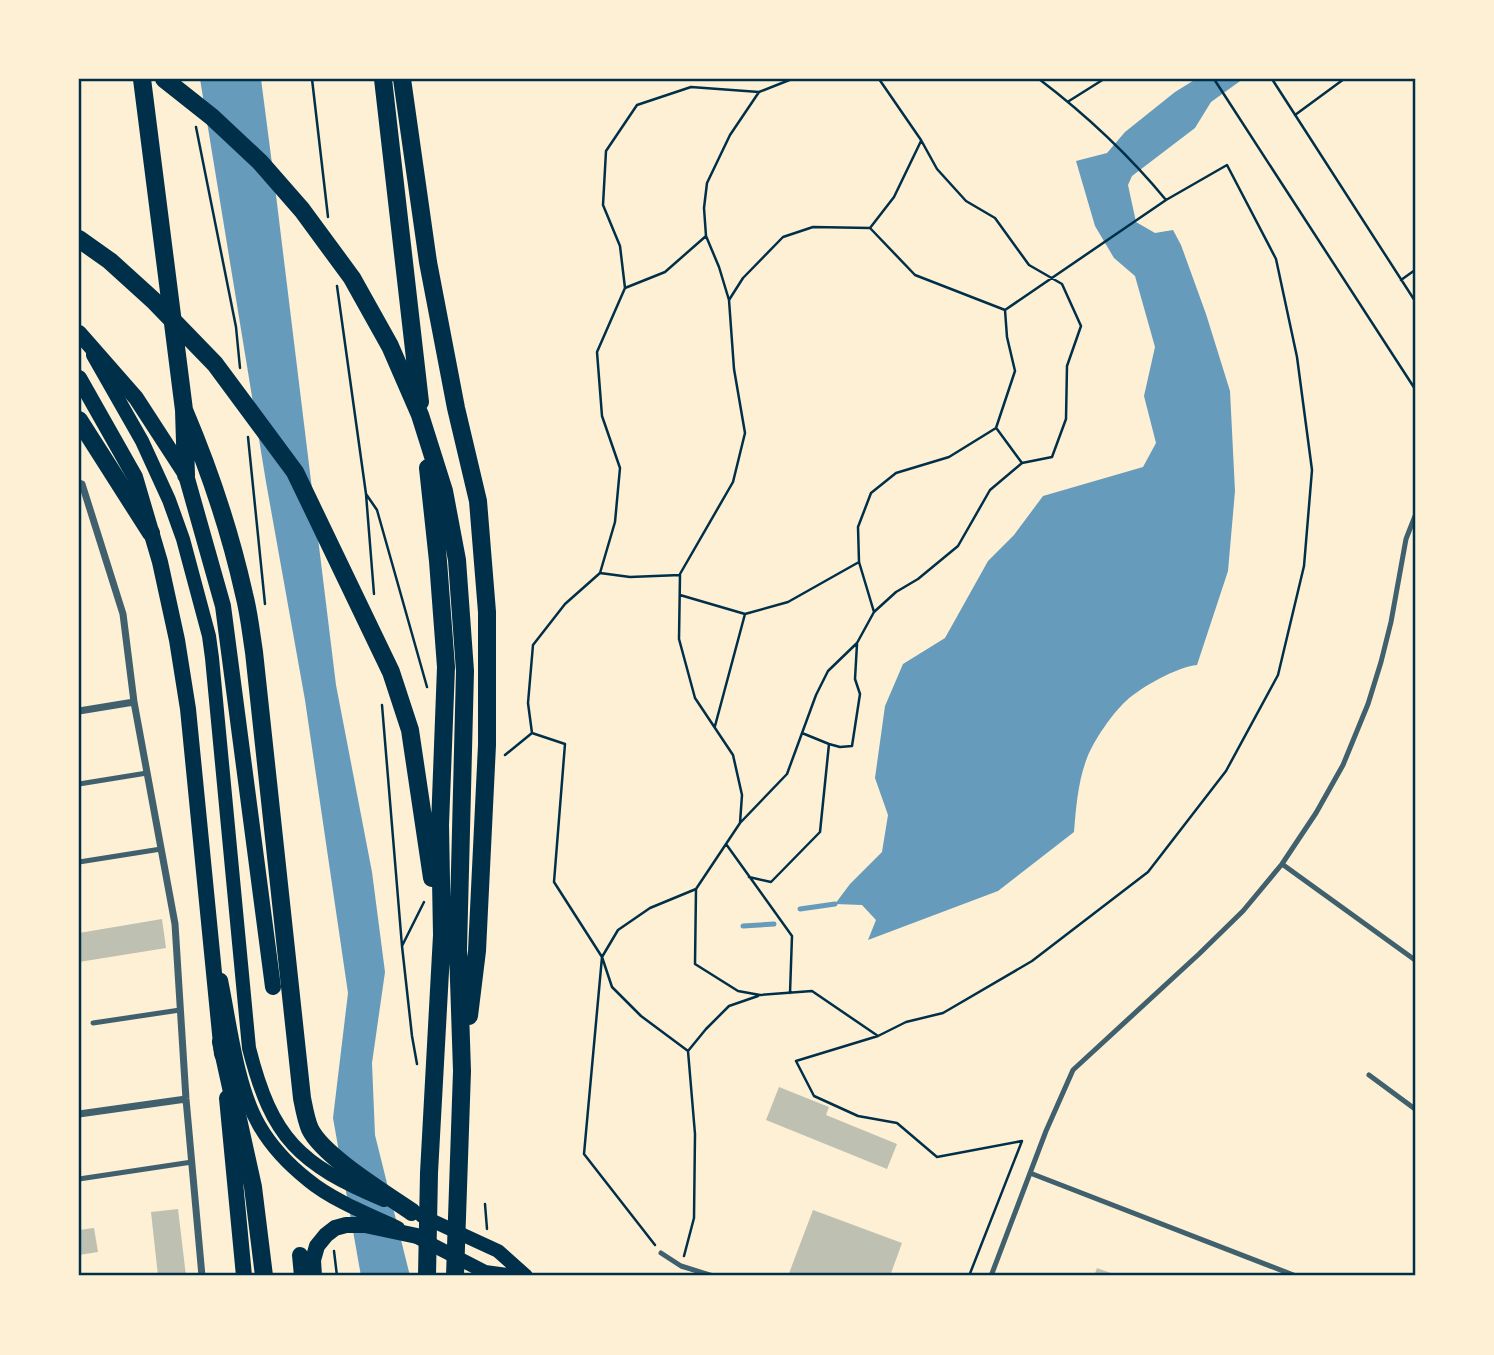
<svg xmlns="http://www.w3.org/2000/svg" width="1494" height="1355" font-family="'Fira Sans',sans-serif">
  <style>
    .water { fill: #669bbc }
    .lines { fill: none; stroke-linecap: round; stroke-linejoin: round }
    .stream { stroke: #669bbc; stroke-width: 5 }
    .building { fill: #bec0b2 }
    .path { stroke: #003049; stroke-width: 2.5 }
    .service { stroke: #3f606c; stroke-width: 5 }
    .minor { stroke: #3f606c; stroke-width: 7 }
    .secondary { stroke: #003049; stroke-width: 14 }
    .primary { stroke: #003049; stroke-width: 16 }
    .trunk { stroke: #003049; stroke-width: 18 }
    .neatline { fill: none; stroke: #003049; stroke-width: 2.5 }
  </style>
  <rect width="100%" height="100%" fill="#fdf0d5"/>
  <!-- water -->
  <path class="water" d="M 200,79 L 261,79 L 275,187 L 336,685 L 372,872 L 385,972 L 372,1063 L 375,1135 L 410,1276 L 361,1276 L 333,1118 L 348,993 L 305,700 L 266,482 Z
    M 1196,79 L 1243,79 L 1211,102 L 1195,128 L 1132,176 L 1128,185 L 1136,222 L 1155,233 L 1173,230 L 1181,245 L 1206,314 L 1230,391 L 1235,491 L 1228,571 L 1197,665 C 1177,667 1141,687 1126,701 C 1112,714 1094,740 1087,758 C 1078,781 1076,808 1074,832 L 998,891 L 868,940 L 876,920 L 862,905 L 835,904 L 850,884 L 882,852 L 888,815 L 875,778 L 885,706 L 903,664 L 945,638 L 988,561 L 1014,535 L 1043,496 L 1143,467 L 1156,443 L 1144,396 L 1155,347 L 1135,276 L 1114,258 L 1095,226 L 1076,161 L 1107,153 L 1125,132 L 1175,92 Z"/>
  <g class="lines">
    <!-- stream -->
    <path class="stream" d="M 800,909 L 835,904
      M 743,926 L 774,924"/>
  </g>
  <!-- building -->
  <path class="building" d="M 162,919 L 166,948 L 79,962 L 79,933 Z
    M 779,1087 L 829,1107 L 826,1115 L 897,1144 L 887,1169 L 766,1120 Z
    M 178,1209 L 186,1276 L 158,1276 L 151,1212 Z
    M 813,1210 L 902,1243 L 890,1276 L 788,1276 Z
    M 94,1228 L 98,1252 L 79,1255 L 79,1230 Z
    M 1097,1268 L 1119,1276 L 1094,1276 Z"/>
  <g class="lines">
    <!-- path -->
    <path class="path" d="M 312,79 L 328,217
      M 1039,79 C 1085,114 1129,155 1166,200
      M 1214,79 L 1415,389
      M 1272,79 L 1415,301
      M 1069,101 L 1104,79
      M 1295,115 L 1344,79
      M 196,127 L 236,327 L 240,368
      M 870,228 L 894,197 L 921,141
      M 1401,280 L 1415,270
      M 337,286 L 366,494 L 377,510 L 427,687
      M 625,288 L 620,246 L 603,205 L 606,151 L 637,105 L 691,87 L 759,92
      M 997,429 L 1022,463
      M 248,437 L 265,604
      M 366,494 L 374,594
      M 859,562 L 874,612
      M 600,573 L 615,522 L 620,468 L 602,416 L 597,352 L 625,288 L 665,272 L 706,236
      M 680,574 L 733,482 L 745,433 L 734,369 L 729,300 L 719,267 L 706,236 L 704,208 L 707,183 L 730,135 L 759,92 L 792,79
      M 680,595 L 745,614 L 788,602 L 859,562 L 858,527 L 871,493 L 896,473 L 949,457 L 996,428 L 1015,371 L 1007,337 L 1005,310 L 915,275 L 870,228 L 813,227 L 783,237 L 743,278 L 729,300
      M 382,705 L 402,946 L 412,1036 L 417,1064
      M 715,726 L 745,614
      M 829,744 L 840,747 L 852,746 L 860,694 L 855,679 L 857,644
      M 505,755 L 532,733
      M 740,823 L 787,774 L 816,695 L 828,671 L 857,643 L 874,612 L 896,592 L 918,579 L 958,546 L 990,490 L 1022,463 L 1052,457 L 1066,419 L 1067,366 L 1081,326 L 1062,284 L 1029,265 L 995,218 L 966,201 L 937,169 L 921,140 L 879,79
      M 726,844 L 792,936 L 790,993
      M 749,877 L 771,882 L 820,832 L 829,744 L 802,733
      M 402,946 L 424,902
      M 878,1036 L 906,1022 L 943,1013 L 1032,961 L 1148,872 L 1226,771 L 1278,675 L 1304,566 L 1312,470 L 1297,357 L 1276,259 L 1227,165 L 1166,200 L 1005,310
      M 688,1051 L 641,1016 L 612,987 L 602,957 L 554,882 L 565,744 L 532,733 L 528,703 L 533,645 L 565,604 L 600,573 L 630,577 L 680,575 L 679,639 L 695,698 L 733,755 L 742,795 L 740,823 L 696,889 L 695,964 L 738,991 L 760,995 L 812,991 L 878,1036 L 796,1061 L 814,1096 L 858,1116 L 897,1123 L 937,1157 L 1022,1141 L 969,1276
      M 485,1204 L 487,1229
      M 655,1245 L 584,1154 L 602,957 L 618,930 L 650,908 L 696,889
      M 334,1251 L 337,1276
      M 684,1256 L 694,1218 L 695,1134 L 688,1051 L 706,1029 L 729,1006 L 758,996"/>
    <!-- service -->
    <path class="service" d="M 79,784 L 147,773
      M 79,862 L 161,849
      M 1282,864 L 1415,960
      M 93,1023 L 180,1010
      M 1369,1075 L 1415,1109
      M 1030,1173 L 1296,1276
      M 79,1179 L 192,1162
      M 661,1253 L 681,1266 L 713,1276
      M 991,1276 L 1046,1131 L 1073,1070 L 1199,954 L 1243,911 L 1282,864 L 1316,813 L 1343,765 L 1368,704 L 1381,662 L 1391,622 L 1406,539 L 1415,516"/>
    <!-- minor -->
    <path class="minor" d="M 79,483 L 82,484 L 123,614 L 134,702 L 175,924 L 186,1099 L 202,1276
      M 79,711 L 134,702
      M 79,1114 L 186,1099"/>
    <!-- secondary -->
    <path class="secondary" d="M 93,355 L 142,441 L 169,500 L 183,539 L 209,636 L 212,658 L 249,1048 C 272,1139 299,1164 384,1200
      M 221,980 C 230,1024 237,1087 259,1125 C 271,1146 289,1165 308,1180 C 332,1200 370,1215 398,1228
      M 422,1216 L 498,1251 L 526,1276
      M 419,1238 L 485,1272 L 516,1276"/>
    <!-- primary -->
    <path class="primary" d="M 79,333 L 136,398 L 186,475 L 223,606 L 273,987
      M 79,378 L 135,477 L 160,562 L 177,640 L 188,709 L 222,1054
      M 227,1098 L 244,1276
      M 300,1255 L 302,1276
      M 314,1276 L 313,1260 L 317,1246 L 326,1235 L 335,1228 L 346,1225 L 365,1225 L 417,1236"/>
    <!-- trunk -->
    <path class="trunk" d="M 142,79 L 184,410 L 186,475
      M 164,79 L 212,117 L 260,162 L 302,210 L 352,278 L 390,346 L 420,415 L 444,491 L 457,560 L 465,671 L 458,950 L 462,1071 L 455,1276
      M 383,79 L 420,402
      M 402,79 L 428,262 L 456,408 L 478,501 L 487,612 L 487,745 L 477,951 L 469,1016
      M 79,239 L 110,261 L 153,300 L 215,364 L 295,472 L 391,672 L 410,730 L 432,878
      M 184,410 C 209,469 230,531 244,594 C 249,613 251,633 254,652 L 302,1098 C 304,1108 306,1120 310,1129 C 323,1156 386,1194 412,1212
      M 79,420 L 151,533
      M 221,1042 L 253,1187 L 264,1276
      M 427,1276 L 429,1173 L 442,935 L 440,825 L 446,667 L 438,561 L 428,468"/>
  </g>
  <!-- border -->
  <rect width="1494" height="1355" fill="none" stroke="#fdf0d5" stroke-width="161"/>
  <rect x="80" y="80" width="1334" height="1194" class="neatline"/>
</svg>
